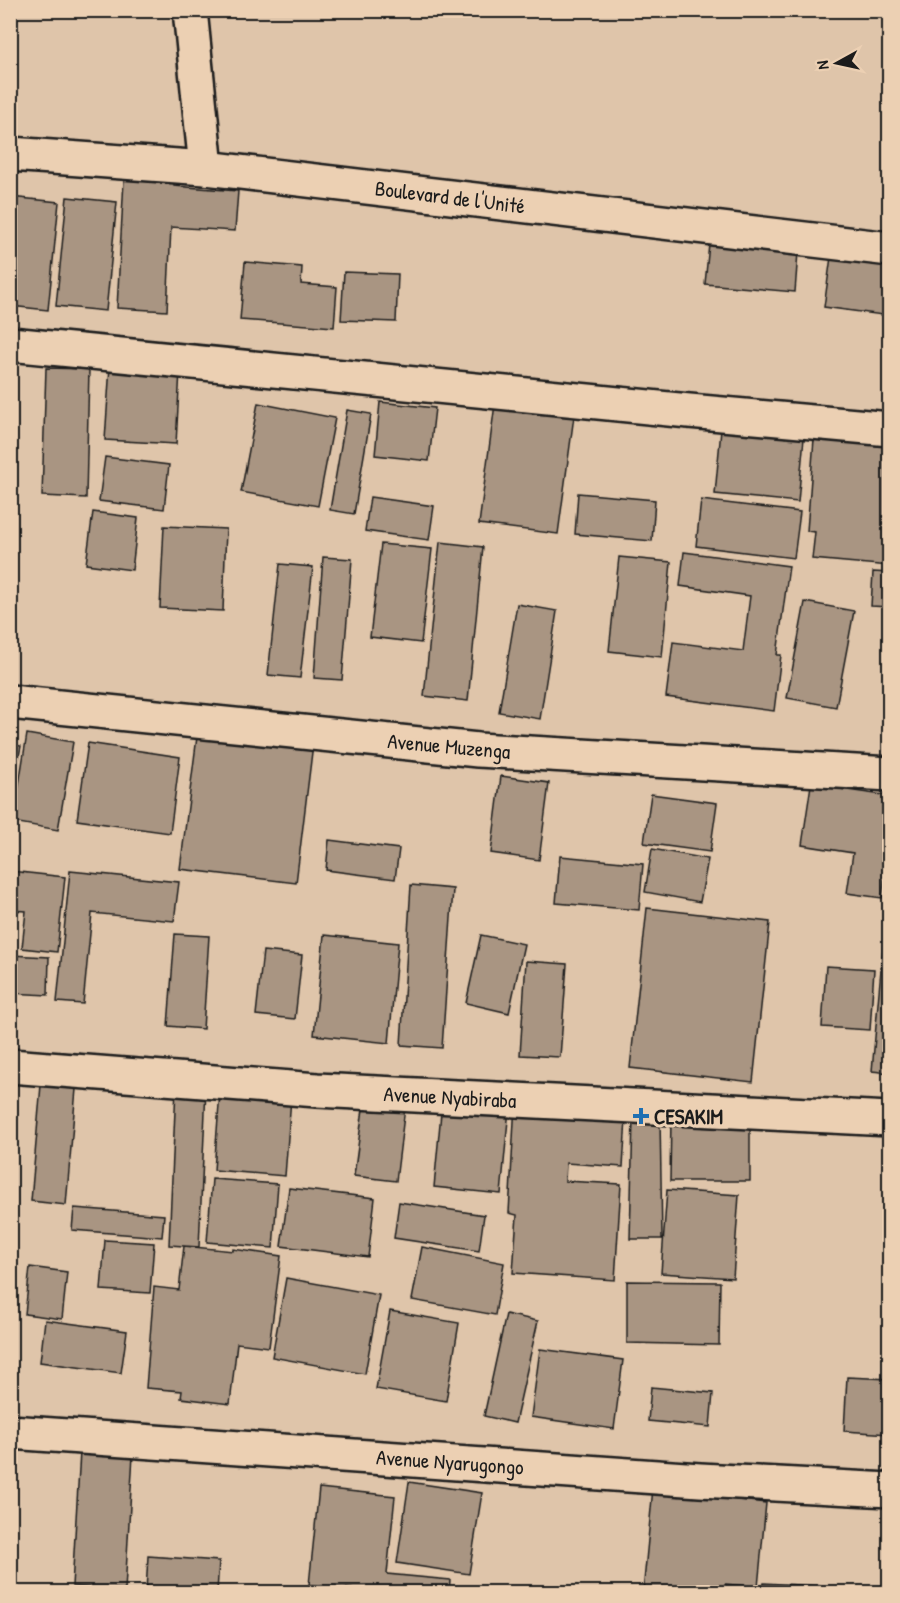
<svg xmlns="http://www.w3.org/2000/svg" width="900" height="1603" font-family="'Patrick Hand',sans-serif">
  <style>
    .building { fill: #a99582; stroke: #1c1c1c; stroke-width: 1.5 }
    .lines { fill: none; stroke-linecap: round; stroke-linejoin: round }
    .street-casing { stroke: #1c1c1c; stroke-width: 38 }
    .secondary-casing { stroke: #1c1c1c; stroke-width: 38 }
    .street { stroke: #ecd0b3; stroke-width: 33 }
    .secondary { stroke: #ecd0b3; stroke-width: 33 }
    .poi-dot { fill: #1f6fb2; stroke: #ecd0b3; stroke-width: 2 }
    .labels { text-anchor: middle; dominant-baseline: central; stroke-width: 6; stroke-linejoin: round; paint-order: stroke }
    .street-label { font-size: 21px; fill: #1c1c1c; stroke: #ecd0b3 }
    .poi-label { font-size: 21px; font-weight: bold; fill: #1c1c1c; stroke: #ecd0b3; text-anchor: start }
  </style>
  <rect width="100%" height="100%" fill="#dfc5aa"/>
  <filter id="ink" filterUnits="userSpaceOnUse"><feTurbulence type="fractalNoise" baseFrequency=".0167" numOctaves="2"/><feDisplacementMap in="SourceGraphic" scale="12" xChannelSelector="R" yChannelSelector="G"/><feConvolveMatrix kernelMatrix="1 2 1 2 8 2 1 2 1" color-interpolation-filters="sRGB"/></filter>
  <g filter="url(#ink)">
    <!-- building -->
    <path class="building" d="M 124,180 L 174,182 L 174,186 L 238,191 L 235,231 L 171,227 L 167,311 L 117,308 Z
      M 10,197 L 59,202 L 48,310 L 10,306 Z
      M 67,197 L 117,202 L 106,311 L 56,306 Z
      M 709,244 L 798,252 L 795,292 L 705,284 Z
      M 831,257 L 890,265 L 890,316 L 824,307 Z
      M 245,262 L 302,267 L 301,284 L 337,287 L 334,327 L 240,320 Z
      M 344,272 L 398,274 L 396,322 L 341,320 Z
      M 110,366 L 180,370 L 176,444 L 105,440 Z
      M 46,368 L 89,369 L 86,498 L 42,496 Z
      M 380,402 L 435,408 L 429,461 L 375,455 Z
      M 258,403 L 335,418 L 318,506 L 241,492 Z
      M 495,404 L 574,416 L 558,534 L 479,524 Z
      M 347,410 L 371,414 L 354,514 L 330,510 Z
      M 721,430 L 804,438 L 798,502 L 715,494 Z
      M 814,439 L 890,440 L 890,566 L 812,559 L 815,532 L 807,531 Z
      M 105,457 L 169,465 L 164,509 L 99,501 Z
      M 578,493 L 655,500 L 652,541 L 575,534 Z
      M 370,497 L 434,506 L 429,540 L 365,531 Z
      M 701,500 L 800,512 L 794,558 L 696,546 Z
      M 10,506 L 15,507 L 10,538 Z
      M 93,512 L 138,518 L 132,570 L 86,564 Z
      M 164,526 L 226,529 L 223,611 L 160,608 Z
      M 440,542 L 483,547 L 468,701 L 424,696 Z
      M 381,544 L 432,549 L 421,643 L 370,637 Z
      M 684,552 L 789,566 L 777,655 L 781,655 L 774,711 L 666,697 L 673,642 L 743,651 L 750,596 L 680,586 Z
      M 323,557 L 352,559 L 342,680 L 314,678 Z
      M 619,557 L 671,562 L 662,657 L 609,651 Z
      M 280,564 L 313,567 L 300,678 L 268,675 Z
      M 873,572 L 890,573 L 890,607 L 871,606 Z
      M 805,602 L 854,611 L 836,707 L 787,698 Z
      M 517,604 L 557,611 L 540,719 L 499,712 Z
      M 198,729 L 313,744 L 296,883 L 180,869 Z
      M 27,734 L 73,742 L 58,830 L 13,822 Z
      M 88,743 L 180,757 L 170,833 L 77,820 Z
      M 10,744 L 21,746 L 10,802 Z
      M 501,776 L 549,783 L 539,860 L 491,853 Z
      M 811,785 L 890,796 L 890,858 L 887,857 L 882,898 L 847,893 L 853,853 L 802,845 Z
      M 651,794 L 717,803 L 710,852 L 644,843 Z
      M 329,840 L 399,849 L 395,879 L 326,870 Z
      M 652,849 L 708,859 L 700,902 L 645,892 Z
      M 560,856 L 643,864 L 639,910 L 556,903 Z
      M 10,871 L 65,877 L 57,952 L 22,948 L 26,911 L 10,910 Z
      M 70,871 L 179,882 L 174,921 L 92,913 L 83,1004 L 57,1002 Z
      M 411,885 L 453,889 L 442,1048 L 401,1045 Z
      M 647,908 L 770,922 L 753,1082 L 630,1068 Z
      M 175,934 L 209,936 L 203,1029 L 168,1026 Z
      M 324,935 L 398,943 L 389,1043 L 314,1035 Z
      M 481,935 L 524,944 L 509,1013 L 466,1003 Z
      M 884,936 L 890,937 L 890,1073 L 872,1071 Z
      M 263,951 L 302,955 L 295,1019 L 256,1015 Z
      M 10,955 L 49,957 L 48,995 L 10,993 Z
      M 526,961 L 567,964 L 560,1057 L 520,1055 Z
      M 826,966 L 874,969 L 870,1030 L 822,1027 Z
      M 41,1085 L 76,1089 L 66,1205 L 31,1201 Z
      M 176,1088 L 206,1089 L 199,1247 L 169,1245 Z
      M 220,1092 L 291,1098 L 285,1176 L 214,1170 Z
      M 365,1094 L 406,1099 L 396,1181 L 354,1176 Z
      M 442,1102 L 509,1109 L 501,1194 L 434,1187 Z
      M 515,1103 L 626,1118 L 623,1167 L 566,1163 L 565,1181 L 621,1184 L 615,1280 L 513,1273 L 517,1215 L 509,1213 Z
      M 671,1117 L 750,1118 L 750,1181 L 670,1181 Z
      M 633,1118 L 660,1119 L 662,1239 L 630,1239 Z
      M 212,1179 L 278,1184 L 273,1248 L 207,1242 Z
      M 289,1188 L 375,1198 L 368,1257 L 281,1246 Z
      M 667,1190 L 739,1195 L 733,1278 L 661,1273 Z
      M 399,1202 L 484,1215 L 479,1251 L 394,1238 Z
      M 74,1208 L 164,1215 L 162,1237 L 72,1230 Z
      M 105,1240 L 154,1243 L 150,1293 L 101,1290 Z
      M 184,1246 L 233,1251 L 233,1249 L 281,1256 L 269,1347 L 237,1343 L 230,1404 L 181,1398 L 182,1391 L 146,1388 L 154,1287 L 179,1290 Z
      M 422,1247 L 504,1263 L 495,1315 L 412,1300 Z
      M 30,1267 L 67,1272 L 62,1319 L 25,1314 Z
      M 286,1278 L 379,1295 L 365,1374 L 272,1357 Z
      M 627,1281 L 720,1282 L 719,1345 L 627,1343 Z
      M 390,1311 L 459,1323 L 446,1401 L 376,1389 Z
      M 506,1314 L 538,1321 L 515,1423 L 484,1416 Z
      M 45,1320 L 127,1331 L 121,1373 L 40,1362 Z
      M 540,1349 L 623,1360 L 614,1429 L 531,1417 Z
      M 847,1377 L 890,1379 L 890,1434 L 844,1431 Z
      M 651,1387 L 713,1393 L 710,1427 L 648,1421 Z
      M 80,1452 L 133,1455 L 125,1590 L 72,1586 Z
      M 409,1482 L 482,1493 L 469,1574 L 397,1563 Z
      M 319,1488 L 395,1496 L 387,1574 L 450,1580 L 449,1592 L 352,1592 L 352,1589 L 309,1585 Z
      M 653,1488 L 731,1496 L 731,1499 L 766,1503 L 758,1587 L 725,1584 L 724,1592 L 643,1592 Z
      M 148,1556 L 219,1561 L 217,1592 L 146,1592 Z
      M 764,1583 L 834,1587 L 834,1592 L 763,1592 Z"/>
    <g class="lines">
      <!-- street casing -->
      <g class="street-casing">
        <path id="street" d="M 190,10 L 206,168
          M 10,344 L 689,411 L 890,429
          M 10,702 L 478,750 L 890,774
          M 10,1066 L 317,1090 L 890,1119
          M 10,1432 L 700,1480 L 890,1490"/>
      </g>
      <!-- secondary casing -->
      <g class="secondary-casing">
        <path id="secondary" d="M 10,154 L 206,168 L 890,249"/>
      </g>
      <!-- street -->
      <use href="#street" class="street"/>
      <!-- secondary -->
      <use href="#secondary" class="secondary"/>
    </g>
  </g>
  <!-- markers -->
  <path class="poi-dot" d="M638 1107h6v6h6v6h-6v6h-6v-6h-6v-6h6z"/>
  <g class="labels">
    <!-- street labels -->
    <g class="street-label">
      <text transform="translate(450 197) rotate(7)">Boulevard de l'Unité</text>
      <text transform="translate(449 746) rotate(5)">Avenue Muzenga</text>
      <text transform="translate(450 1097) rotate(3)">Avenue Nyabiraba</text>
      <text transform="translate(450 1462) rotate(4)">Avenue Nyarugongo</text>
    </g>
    <!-- poi labels -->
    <g class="poi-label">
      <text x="654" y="1116">CESAKIM</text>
    </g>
  </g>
  <!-- margin -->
  <rect width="900" height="1603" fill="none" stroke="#ecd0b3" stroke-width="36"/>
  <rect x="18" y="18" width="864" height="1567" fill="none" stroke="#1c1c1c" stroke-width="2" filter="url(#ink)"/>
  <!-- north arrow -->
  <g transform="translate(837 63) rotate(262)" stroke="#ecd0b3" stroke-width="4.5" paint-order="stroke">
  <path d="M0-4.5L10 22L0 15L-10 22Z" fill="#1c1c1c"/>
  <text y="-9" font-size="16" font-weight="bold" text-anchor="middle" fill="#1c1c1c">N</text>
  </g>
</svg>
